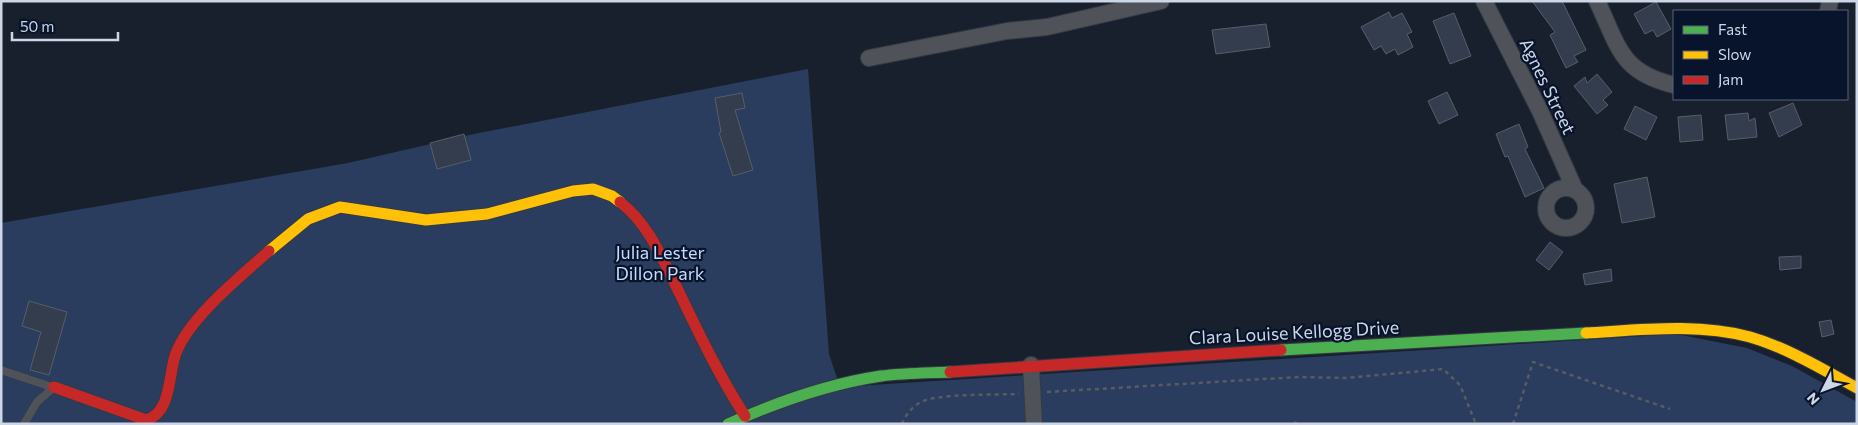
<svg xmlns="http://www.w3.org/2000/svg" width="1858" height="425" font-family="Commissioner,sans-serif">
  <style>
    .green { fill: #2a3d5f }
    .building { fill: #343d4d; stroke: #575e69 }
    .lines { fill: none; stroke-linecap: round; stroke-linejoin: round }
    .lane-casing { stroke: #343a45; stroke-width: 9 }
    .street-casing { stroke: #343a45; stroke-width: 18 }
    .fast-casing { stroke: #343a45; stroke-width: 13 }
    .slow-casing { stroke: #343a45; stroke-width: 13 }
    .jam-casing { stroke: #343a45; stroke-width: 13 }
    .path { stroke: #585c62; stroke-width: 2.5; stroke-dasharray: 4 4; stroke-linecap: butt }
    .lane { stroke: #4f5258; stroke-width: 8 }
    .street { stroke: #4f5258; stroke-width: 16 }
    .fast { stroke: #4caf50; stroke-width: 11 }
    .slow { stroke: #ffc107; stroke-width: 11 }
    .jam { stroke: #c62828; stroke-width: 11 }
    .labels { text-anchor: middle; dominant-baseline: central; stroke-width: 4.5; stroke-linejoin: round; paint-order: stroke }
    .street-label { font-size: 18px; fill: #cdd6e6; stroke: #08142b }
    .park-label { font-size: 18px; fill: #c6dbfd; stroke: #08142b }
  </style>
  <rect width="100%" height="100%" fill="#19202d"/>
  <!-- green -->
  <path class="green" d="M 808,69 L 829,354 L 840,387 L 1676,334 L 1747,348 L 1792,366 L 1857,402 L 1857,424 L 1,424 L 1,223 L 348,163 L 474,134 Z"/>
  <!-- building -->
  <path class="building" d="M 1532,1 L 1562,1 L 1586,50 L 1574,56 L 1578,62 L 1566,68 L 1550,35 L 1555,32 Z
    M 1656,2 L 1671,29 L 1657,37 L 1653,30 L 1645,34 L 1634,14 Z
    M 1389,12 L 1392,18 L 1402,13 L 1412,32 L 1407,34 L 1413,47 L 1398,55 L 1395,49 L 1386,54 L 1381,46 L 1374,50 L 1361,27 Z
    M 1454,13 L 1471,56 L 1450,64 L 1433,21 Z
    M 1266,24 L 1270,47 L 1216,54 L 1212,30 Z
    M 1597,74 L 1612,92 L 1603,100 L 1608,105 L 1597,114 L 1574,86 L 1585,77 L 1587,83 Z
    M 1447,92 L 1458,115 L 1439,124 L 1428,101 Z
    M 742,93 L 745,108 L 735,110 L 753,170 L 733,176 L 719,133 L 721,132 L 715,98 Z
    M 1793,103 L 1802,125 L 1779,137 L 1769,113 Z
    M 1635,106 L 1657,117 L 1646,140 L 1624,129 Z
    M 1748,113 L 1749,121 L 1755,118 L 1757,137 L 1728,140 L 1725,115 Z
    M 1701,115 L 1703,140 L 1680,142 L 1678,117 Z
    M 1519,124 L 1528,147 L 1525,149 L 1544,188 L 1525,197 L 1508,156 L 1505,157 L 1496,134 Z
    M 464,134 L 471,160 L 437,169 L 430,143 Z
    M 1647,177 L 1655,217 L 1622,223 L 1614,184 Z
    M 1550,242 L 1563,252 L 1549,270 L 1536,260 Z
    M 1801,256 L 1801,268 L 1780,270 L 1779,257 Z
    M 1611,269 L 1612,281 L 1585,285 L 1583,274 Z
    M 29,301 L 67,312 L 49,375 L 30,370 L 41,332 L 22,326 Z
    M 1831,320 L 1834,334 L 1822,337 L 1819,322 Z"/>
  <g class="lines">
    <!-- lane casing -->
    <g class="lane-casing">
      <path id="lane" d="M 1,370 L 52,387
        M 24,424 L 37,402 L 53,388"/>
    </g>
    <!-- street casing -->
    <g class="street-casing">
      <path id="street" d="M 1484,1 L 1540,111 L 1575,190
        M 1597,1 C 1619,47 1620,72 1674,85
        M 1828,11 L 1830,1
        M 869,58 L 1007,31 L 1047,27 L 1161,1
        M1546 208a20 20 0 1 1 40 0a20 20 0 1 1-40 0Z
        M 1031,365 L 1034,424"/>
    </g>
    <!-- fast casing -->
    <g class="fast-casing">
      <path id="fast" d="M 1281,350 L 1586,333
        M 728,424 C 777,402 828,384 881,376 C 904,373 927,373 950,372"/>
    </g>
    <!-- slow casing -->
    <g class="slow-casing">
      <path id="slow" d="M 269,251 L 308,219 L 340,207 L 426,220 L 487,214 L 573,191 L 593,189 L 612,196 L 620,202
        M 1586,333 C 1640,330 1697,323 1750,337 C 1788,348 1822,369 1857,388"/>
    </g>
    <!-- jam casing -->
    <g class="jam-casing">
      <path id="jam" d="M 620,202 C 650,225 663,261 680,294 C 700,336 720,377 745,416
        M 950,372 L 1281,350
        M 54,387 L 146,420 C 172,413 168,374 176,353 C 190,317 240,277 269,251"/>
    </g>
    <!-- path -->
    <path class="path" d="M 1047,392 L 1298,377 L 1346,378 L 1443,369 L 1460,385 L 1476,424
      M 1294,422 L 1298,424
      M 902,424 C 905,416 911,408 919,403 C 934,393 998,395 1019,394
      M 1513,424 L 1533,362 L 1670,409"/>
    <!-- lane -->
    <use href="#lane" class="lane"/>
    <!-- street -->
    <use href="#street" class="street"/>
    <!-- fast -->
    <use href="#fast" class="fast"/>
    <!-- slow -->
    <use href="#slow" class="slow"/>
    <!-- jam -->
    <use href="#jam" class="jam"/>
  </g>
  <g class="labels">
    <!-- street labels -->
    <g class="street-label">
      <text transform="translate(1548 86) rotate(64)">Agnes Street</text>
      <text transform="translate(1294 332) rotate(-3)">Clara Louise Kellogg Drive</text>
    </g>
    <!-- park labels -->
    <g class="park-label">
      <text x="660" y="252">Julia Lester<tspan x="660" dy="21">Dillon Park</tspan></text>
    </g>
  </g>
  <!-- border -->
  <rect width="1858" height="425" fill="none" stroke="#cdd6e6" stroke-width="5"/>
  <!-- legend -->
  <rect x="1673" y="10" width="175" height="90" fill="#08142b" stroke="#576276"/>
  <rect x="1683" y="26" width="25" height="8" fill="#4caf50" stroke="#576276"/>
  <text x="1718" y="35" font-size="15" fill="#cdd6e6">Fast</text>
  <rect x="1683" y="51" width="25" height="8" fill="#ffc107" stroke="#576276"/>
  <text x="1718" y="60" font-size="15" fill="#cdd6e6">Slow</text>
  <rect x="1683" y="76" width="25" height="8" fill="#c62828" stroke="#576276"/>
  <text x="1718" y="85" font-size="15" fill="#cdd6e6">Jam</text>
  <!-- north arrow -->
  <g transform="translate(1823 390) rotate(228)" stroke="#08142b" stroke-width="4" paint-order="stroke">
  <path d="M0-4L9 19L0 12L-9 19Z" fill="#cdd6e6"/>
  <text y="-8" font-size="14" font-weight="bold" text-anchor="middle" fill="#cdd6e6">N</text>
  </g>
  <!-- scale -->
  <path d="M12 32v8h106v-8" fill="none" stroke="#cdd6e6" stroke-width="2.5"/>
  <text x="20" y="32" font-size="15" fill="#cdd6e6" stroke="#08142b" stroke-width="4" paint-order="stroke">50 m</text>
</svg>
